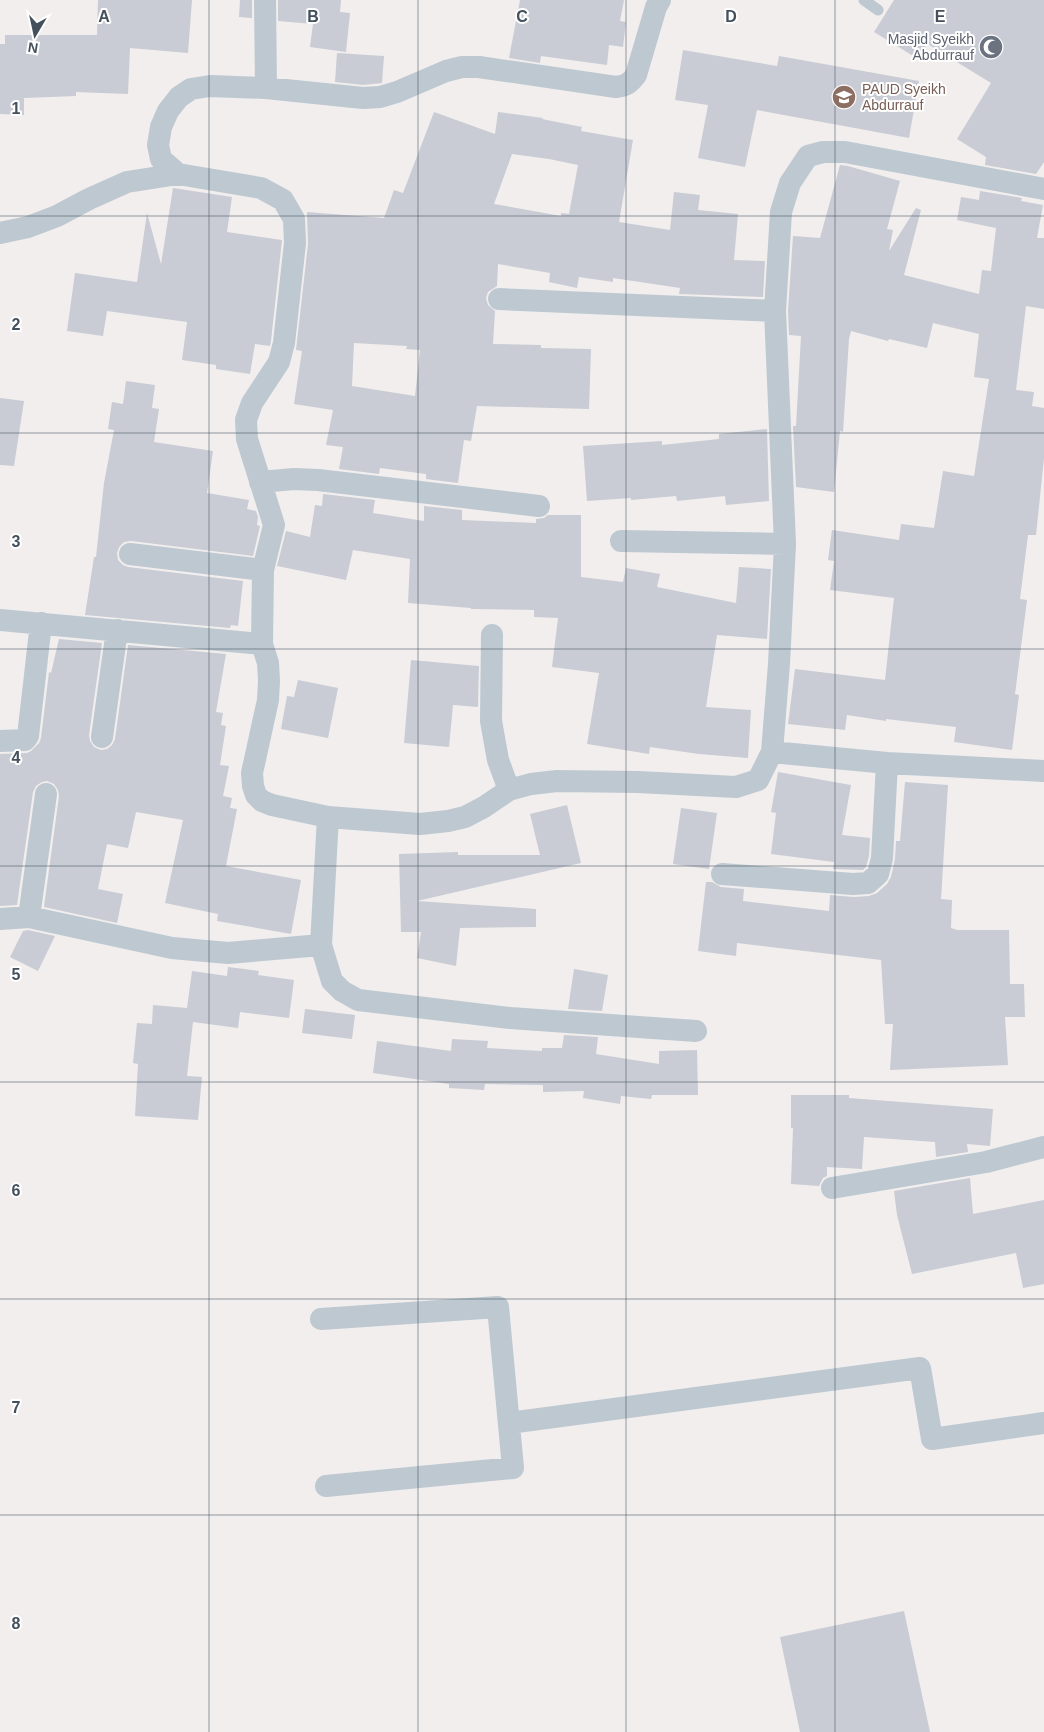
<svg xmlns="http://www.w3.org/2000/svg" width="1044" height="1732" font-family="Helvetica,sans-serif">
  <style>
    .building { fill: #c9ccd4; fill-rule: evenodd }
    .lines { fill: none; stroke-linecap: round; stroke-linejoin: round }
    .lane { stroke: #bdc8d1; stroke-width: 11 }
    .street { stroke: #bdc8d1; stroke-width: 22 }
    .grid { fill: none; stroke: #44515d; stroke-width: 1; stroke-opacity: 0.55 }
    .labels { text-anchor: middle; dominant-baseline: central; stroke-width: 4; stroke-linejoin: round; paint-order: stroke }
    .worship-label { font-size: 14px; fill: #5b616d; stroke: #fff; text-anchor: end }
    .education-label { font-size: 14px; fill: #785e54; stroke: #fff; text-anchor: start }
    .grid-label { font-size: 16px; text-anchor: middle; font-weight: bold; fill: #44515d; stroke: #fff; stroke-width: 4; stroke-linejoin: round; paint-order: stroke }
  </style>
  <rect width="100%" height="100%" fill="#f1eeed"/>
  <!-- building -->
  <path class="building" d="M 98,0 L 192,0 L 188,53 L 130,48 L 128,94 L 76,92 L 76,96 L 24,98 L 24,115 L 0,114 L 0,44 L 5,44 L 5,35 L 97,35 Z
    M 240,0 L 252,0 L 252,18 L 239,17 Z
    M 278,0 L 341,0 L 340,12 L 350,13 L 346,52 L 310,47 L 313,24 L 278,21 Z
    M 520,0 L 624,0 L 620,21 L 626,22 L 623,47 L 609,45 L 607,65 L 541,56 L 540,63 L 509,58 Z
    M 894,0 L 1044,0 L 1044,162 L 1036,174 L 985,165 L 986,157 L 957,139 L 991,83 L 926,43 L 923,62 L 874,32 Z
    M 683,50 L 777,66 L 779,56 L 919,81 L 909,138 L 757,110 L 745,167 L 698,158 L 708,105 L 675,100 Z
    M 337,53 L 384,56 L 382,83 L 363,85 L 335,82 Z
    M 434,112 L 495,134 L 498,112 L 543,118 L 542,119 L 582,127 L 581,131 L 633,140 L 619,222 L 670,230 L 674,192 L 700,195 L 698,210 L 738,214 L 734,260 L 765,261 L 763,297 L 679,294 L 680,288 L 613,278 L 613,282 L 579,277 L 577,288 L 549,282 L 550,273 L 498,264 L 497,286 L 488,292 L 486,298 L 488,305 L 495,311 L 493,344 L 541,345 L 541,348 L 591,349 L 589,409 L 477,406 L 471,441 L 464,440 L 458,483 L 426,479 L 426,474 L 380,468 L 379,474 L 339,469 L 343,447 L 326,445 L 333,410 L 294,404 L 302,351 L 296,350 L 308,244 L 307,212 L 384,218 L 394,190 L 403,193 ZM 512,154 L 549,159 L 578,165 L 569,214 L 561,213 L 561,216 L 494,204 ZM 354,343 L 407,346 L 406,349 L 420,350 L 415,396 L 352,386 Z
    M 840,165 L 848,166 L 900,181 L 887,229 L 893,230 L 889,251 L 916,208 L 921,210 L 904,275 L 979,294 L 982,270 L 991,271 L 996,228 L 957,220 L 961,197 L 979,200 L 980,191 L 1022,198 L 1021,201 L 1043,205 L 1037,238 L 1044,238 L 1044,309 L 1026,306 L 1016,390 L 1034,392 L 1032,406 L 1044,408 L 1044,458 L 1036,535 L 1028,535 L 1020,599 L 1027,600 L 1015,694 L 1019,695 L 1012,750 L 954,742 L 956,727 L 886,719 L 886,721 L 847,715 L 845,730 L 788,724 L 795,669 L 885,680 L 894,598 L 830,590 L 834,561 L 828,560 L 832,530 L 899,540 L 901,524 L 934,528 L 943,471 L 974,476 L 989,379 L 974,377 L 979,334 L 933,323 L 927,348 L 889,339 L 888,341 L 851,331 L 849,339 L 843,432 L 840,431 L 834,492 L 796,487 L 793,426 L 796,426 L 801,336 L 789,335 L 788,311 L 793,236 L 820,238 Z
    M 173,188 L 232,197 L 227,232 L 282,240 L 271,341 L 270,346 L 255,344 L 250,374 L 216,369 L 216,365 L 182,360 L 187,322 L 107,311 L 103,336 L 67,331 L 75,273 L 137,282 L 147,213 L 161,264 Z
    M 126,381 L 155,385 L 152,408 L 159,409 L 154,442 L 213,451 L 207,493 L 249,500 L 247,509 L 256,511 L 258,517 L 257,525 L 260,526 L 253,556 L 131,541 L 124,542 L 119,547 L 117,553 L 118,560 L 123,565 L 128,567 L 243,581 L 238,626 L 231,625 L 230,628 L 85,615 L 94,557 L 96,557 L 104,483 L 114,430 L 108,429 L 112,402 L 123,404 Z
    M 0,398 L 24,401 L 14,466 L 0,465 Z
    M 767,429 L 769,501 L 726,505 L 725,496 L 677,501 L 676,496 L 631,500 L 631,498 L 587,501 L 583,446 L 662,441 L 662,445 L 719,439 L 719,434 Z
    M 323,494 L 375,500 L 373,513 L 424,521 L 424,506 L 462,510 L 462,520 L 536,523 L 536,519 L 544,518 L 548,515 L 581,515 L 581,577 L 623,582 L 626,568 L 660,574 L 657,587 L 736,603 L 739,567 L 771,569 L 767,639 L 717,635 L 706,707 L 751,710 L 748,758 L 699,754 L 650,747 L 649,754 L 587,744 L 599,673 L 552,667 L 558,618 L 534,617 L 534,610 L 471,609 L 471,608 L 408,603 L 410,559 L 353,550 L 346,580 L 277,566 L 286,531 L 310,537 L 315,505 L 322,506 Z
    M 59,639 L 102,643 L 89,735 L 90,741 L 94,747 L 101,750 L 107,749 L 112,745 L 115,739 L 128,645 L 226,654 L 216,712 L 223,713 L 221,725 L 226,726 L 220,765 L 229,766 L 223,796 L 232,798 L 230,808 L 237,809 L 226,866 L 301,880 L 291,934 L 217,921 L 218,914 L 165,903 L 183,820 L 136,812 L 128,848 L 107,844 L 98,889 L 123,894 L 117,923 L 44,907 L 59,796 L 58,790 L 54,784 L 47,781 L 42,782 L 36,786 L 33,792 L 17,905 L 0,906 L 0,754 L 27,753 L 31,751 L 39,743 L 41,738 L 49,672 L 51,673 Z
    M 411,660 L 479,666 L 478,707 L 453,705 L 449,747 L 404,743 Z
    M 298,680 L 338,688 L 328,738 L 281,729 L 287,696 L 294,697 Z
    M 778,772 L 851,785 L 842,835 L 870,838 L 869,856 L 866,867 L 863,870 L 833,869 L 834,862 L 771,854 L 776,813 L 771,812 Z
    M 905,782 L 948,785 L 941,899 L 952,900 L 951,928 L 957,930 L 1009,930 L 1010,984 L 1024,984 L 1025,1017 L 1005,1017 L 1008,1065 L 890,1070 L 893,1024 L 885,1024 L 881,960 L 737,943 L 736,956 L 698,951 L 706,882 L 712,882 L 721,887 L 744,889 L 743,901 L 829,911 L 830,895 L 854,897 L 869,896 L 877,893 L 887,884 L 891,877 L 895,859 L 896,841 L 900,841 Z
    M 567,805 L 581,863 L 417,901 L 536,909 L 536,927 L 460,928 L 456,966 L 417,958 L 421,932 L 401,932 L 399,854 L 458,852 L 458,855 L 540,855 L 530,814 Z
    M 681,808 L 717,813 L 709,869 L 673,864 Z
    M 28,930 L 55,936 L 38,971 L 10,957 L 23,931 Z
    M 228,967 L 259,971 L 258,975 L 294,980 L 289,1018 L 240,1012 L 238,1028 L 193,1022 L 187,1076 L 202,1077 L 198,1120 L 135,1116 L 138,1064 L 133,1063 L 137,1023 L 152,1024 L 153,1005 L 187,1008 L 192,971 L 227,976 Z
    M 574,969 L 608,975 L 602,1011 L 568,1009 Z
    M 305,1009 L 355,1015 L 352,1039 L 302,1033 Z
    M 564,1035 L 598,1037 L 596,1054 L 659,1064 L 659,1051 L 697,1050 L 698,1095 L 652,1095 L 651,1099 L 621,1096 L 620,1104 L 583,1098 L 584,1091 L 543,1092 L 543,1085 L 485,1084 L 484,1090 L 449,1088 L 449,1084 L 373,1073 L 377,1041 L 451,1051 L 452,1039 L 488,1041 L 487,1048 L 542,1051 L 542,1048 L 562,1048 Z
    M 791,1095 L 849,1095 L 849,1098 L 993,1109 L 990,1146 L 967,1144 L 968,1152 L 936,1157 L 935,1142 L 864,1137 L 862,1169 L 827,1167 L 827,1176 L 823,1178 L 819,1186 L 791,1184 L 793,1128 L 791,1128 Z
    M 970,1178 L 973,1214 L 1044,1200 L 1044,1284 L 1023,1288 L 1016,1253 L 912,1274 L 897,1215 L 894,1191 Z
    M 904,1611 L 930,1732 L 800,1732 L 780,1637 Z"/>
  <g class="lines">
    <!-- lane -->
    <path class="lane" d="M 864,0 L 878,10"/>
    <!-- street -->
    <path class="street" d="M 265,0 L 266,88
      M 178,174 L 161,159 L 158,145 L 161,127 L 168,111 L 179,97 L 191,89 L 210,86 L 266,88 L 363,98 L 380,97 L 397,92 L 446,71 L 462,67 L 479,67 L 616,87 C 626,86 630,83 636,75 L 656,7 L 660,0
      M 0,233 L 28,227 L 57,216 L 89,199 L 127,182 L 178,174 L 261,188 L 283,200 L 294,219 L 295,243 L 284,343 L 279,362 L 252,403 L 246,420 L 247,439 L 274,525 L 263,570 L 262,644 L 268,663 L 269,681 L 268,700 L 252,773 L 253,786 L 256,795 L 262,801 L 272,805 L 328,817 L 420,824 L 448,821 L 465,817 L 484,807 L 509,790 L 531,784 L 557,781 L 638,782 L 736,787 L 758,780 L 772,752 L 887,763 L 1044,771
      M 499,299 L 775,311
      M 260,482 L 294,479 L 318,480 L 539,506
      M 621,541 L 785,544
      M 130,554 L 263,570
      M 0,620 L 262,644
      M 492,635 L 491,721 L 498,760 L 509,790
      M 102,737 L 117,630
      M 0,741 L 25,740 L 28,736 L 41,623
      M 772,752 L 779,664 L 785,544 L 775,311 L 781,212 L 790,183 L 808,156 L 823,152 L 845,152 L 1044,189
      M 328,817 L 321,945 L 332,981 L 342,991 L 358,1000 L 510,1018 L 696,1031
      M 722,874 L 853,884 L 868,883 L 878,874 L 882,858 L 887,763
      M 29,917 L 46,794
      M 0,919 L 29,917 L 172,948 L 228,953 L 321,945
      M 832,1188 L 986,1162 L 1044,1147
      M 321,1319 L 498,1307 L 513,1468 L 326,1486
      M 509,1423 L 920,1368 L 932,1439 L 1044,1423"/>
  </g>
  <!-- grid -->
  <path class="grid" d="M 209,0 L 209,1732M 418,0 L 418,1732M 626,0 L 626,1732M 835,0 L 835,1732M 0,216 L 1044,216M 0,433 L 1044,433M 0,649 L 1044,649M 0,866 L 1044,866M 0,1082 L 1044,1082M 0,1299 L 1044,1299M 0,1515 L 1044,1515"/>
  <!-- icons -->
  <defs>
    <g id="mosque-disc" transform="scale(1.25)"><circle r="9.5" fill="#6b7280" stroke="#fff"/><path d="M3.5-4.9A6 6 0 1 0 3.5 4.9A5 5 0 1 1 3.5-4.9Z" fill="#fff"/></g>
    <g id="school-disc" transform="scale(1.25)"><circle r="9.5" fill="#8d6e63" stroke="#fff"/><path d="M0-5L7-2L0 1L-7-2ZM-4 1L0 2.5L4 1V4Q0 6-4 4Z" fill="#fff"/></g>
  </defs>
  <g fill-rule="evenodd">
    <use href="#mosque-disc" x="991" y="47"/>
    <use href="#school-disc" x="844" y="97"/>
  </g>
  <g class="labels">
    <!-- worship labels -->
    <g class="worship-label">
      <text x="974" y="39">Masjid Syeikh<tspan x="974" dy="16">Abdurrauf</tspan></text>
    </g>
    <!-- education labels -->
    <g class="education-label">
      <text x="862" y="89">PAUD Syeikh<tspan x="862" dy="16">Abdurrauf</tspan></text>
    </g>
  </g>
  <g class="grid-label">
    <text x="104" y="22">A</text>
    <text x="313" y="22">B</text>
    <text x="522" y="22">C</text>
    <text x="731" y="22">D</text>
    <text x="940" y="22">E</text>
    <text x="16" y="114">1</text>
    <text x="16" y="330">2</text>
    <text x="16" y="547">3</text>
    <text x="16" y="763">4</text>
    <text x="16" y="980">5</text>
    <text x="16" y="1196">6</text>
    <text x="16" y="1413">7</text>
    <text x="16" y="1629">8</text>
  </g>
  <!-- north arrow -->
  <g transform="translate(35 35) rotate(189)" stroke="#ffffff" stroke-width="4" paint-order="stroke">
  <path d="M0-4L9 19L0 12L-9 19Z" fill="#44515d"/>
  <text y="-8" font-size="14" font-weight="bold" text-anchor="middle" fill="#44515d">N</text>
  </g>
</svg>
